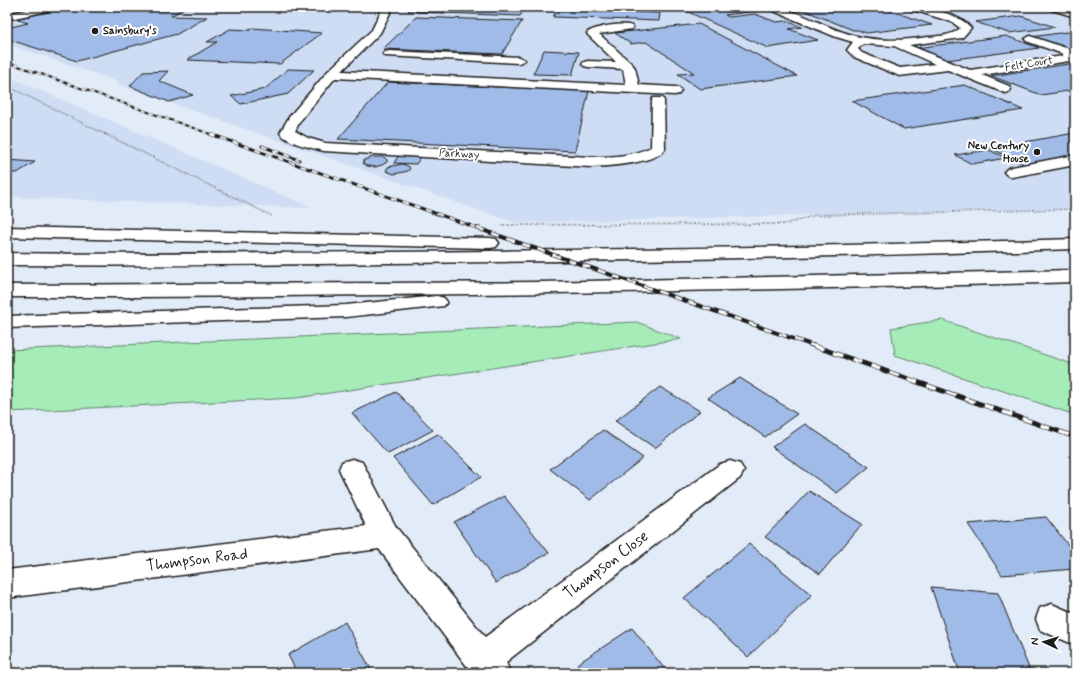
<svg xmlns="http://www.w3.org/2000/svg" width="1082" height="680" font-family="Mynerve,sans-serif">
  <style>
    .built { fill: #ceddf3 }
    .green { fill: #a5ecb8; stroke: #60846a }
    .building { fill: #a0bbe7; stroke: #1c1c1c }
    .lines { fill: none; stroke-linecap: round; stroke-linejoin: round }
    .minor-casing { stroke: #1c1c1c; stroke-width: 3 }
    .highway-casing { stroke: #1c1c1c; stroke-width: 3 }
    .path-far1 { stroke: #1c1c1c; stroke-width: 1.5; stroke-dasharray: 0.5 1.5; stroke-linecap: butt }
    .path { stroke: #1c1c1c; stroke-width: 2; stroke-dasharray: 0.5 2; stroke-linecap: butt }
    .minor { fill: #fff; fill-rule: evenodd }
    .highway { fill: #fff; fill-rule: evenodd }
    .rail-far3-casing { stroke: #1c1c1c; stroke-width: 2 }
    .rail-far2-casing { stroke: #1c1c1c; stroke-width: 3 }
    .rail-far1-casing { stroke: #1c1c1c; stroke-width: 4 }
    .rail-casing { stroke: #1c1c1c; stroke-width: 5 }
    .rail-far3 { stroke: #fff; stroke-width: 1.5; stroke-dasharray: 4; stroke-linecap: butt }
    .rail-far2 { stroke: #fff; stroke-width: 2; stroke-dasharray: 6; stroke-linecap: butt }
    .rail-far1 { stroke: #fff; stroke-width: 2.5; stroke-dasharray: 8; stroke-linecap: butt }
    .rail { stroke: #fff; stroke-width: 3.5; stroke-dasharray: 10; stroke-linecap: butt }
    .poi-dot { fill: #1c1c1c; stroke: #fff; stroke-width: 1.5 }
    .labels { text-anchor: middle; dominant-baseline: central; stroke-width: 4; stroke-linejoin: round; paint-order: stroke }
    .far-poi-label { font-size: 11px; font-weight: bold; fill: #1c1c1c; stroke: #fff; text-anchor: start }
    .far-street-label { font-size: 11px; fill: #1c1c1c; stroke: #fff }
    .near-street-label { font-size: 16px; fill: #1c1c1c; stroke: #fff }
  </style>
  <rect width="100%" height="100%" fill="#e2ebf8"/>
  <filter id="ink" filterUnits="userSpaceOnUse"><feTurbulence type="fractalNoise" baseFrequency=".025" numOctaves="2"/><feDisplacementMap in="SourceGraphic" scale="8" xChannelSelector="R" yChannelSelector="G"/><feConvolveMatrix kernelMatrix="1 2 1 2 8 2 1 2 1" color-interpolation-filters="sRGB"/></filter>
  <g filter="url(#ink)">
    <!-- built -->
    <path class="built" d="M 7,7 L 1075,7 L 1075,208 L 516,223 L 125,87 L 111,79 L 7,44 Z
      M 7,76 L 313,208 L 7,197 Z"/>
    <!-- green -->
    <path class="green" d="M 942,320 L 1075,365 L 1075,415 L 895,355 L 891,328 Z
      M 637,322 L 681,339 L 297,398 L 7,412 L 7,350 Z"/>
    <!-- building -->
    <path class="building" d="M 72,7 L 186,7 L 171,16 L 207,17 L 177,34 L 77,61 L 7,39 L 7,28 L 28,23 L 15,19 Z
      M 408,7 L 481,7 L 525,8 L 520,16 L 417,12 L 418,11 L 408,11 L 410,9 L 406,9 Z
      M 677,7 L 747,7 L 757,11 L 725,15 L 729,17 L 755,14 L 776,22 L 786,21 L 802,27 L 789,29 L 818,40 L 768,48 Z
      M 796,7 L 880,7 L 932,25 L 866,33 L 858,30 L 853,30 Z
      M 929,7 L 961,7 L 937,10 Z
      M 557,9 L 660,13 L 659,21 L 553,17 Z
      M 1021,16 L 1055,27 L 1009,33 L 975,22 Z
      M 416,17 L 522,21 L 502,54 L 383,49 Z
      M 699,24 L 797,76 L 700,89 L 678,74 L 694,73 L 646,42 L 631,44 L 615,33 Z
      M 252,28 L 322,33 L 280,64 L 187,60 L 217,42 L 207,42 L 230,29 L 250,30 Z
      M 1067,32 L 1075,34 L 1075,51 L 1031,37 Z
      M 1006,36 L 1039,48 L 947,60 L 916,48 Z
      M 544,50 L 579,52 L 572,75 L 533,74 Z
      M 1075,63 L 1075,90 L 1041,95 L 991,76 Z
      M 288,69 L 314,70 L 288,94 L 241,104 L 231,96 L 265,89 Z
      M 168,71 L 159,81 L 193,95 L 169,102 L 130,86 L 143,72 Z
      M 388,82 L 589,91 L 575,151 L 338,139 Z
      M 965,85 L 1023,110 L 904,129 L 852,101 Z
      M 1075,133 L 1075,157 L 1027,166 L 990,148 Z
      M 989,150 L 1006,158 L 972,164 L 955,155 Z
      M 399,155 L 421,157 L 416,164 L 394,163 Z
      M 373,157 L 384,157 L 387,160 L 387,162 L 382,165 L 375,167 L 367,166 L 363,163 L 364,160 Z
      M 7,160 L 35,162 L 17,173 L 7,173 Z
      M 402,164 L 408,166 L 410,168 L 408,171 L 394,174 L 386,171 L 388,167 Z
      M 740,378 L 797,414 L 765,437 L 708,398 Z
      M 660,387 L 700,411 L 655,448 L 615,421 Z
      M 396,392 L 433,430 L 388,454 L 352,413 Z
      M 805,424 L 869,467 L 837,493 L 772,447 Z
      M 603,430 L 643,458 L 590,500 L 550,469 Z
      M 438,434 L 481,477 L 433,505 L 393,458 Z
      M 809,491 L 862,524 L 820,574 L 765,537 Z
      M 504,496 L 549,553 L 496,583 L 454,522 Z
      M 1046,517 L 1075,554 L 1075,569 L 1002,575 L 968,524 Z
      M 749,544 L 812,595 L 748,657 L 684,598 Z
      M 931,587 L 998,593 L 1031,673 L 960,673 Z
      M 345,622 L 373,673 L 297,673 L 288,655 Z
      M 632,628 L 668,673 L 583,673 L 577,664 Z"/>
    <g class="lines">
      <!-- minor casing -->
      <g class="minor-casing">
        <path id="minor" d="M 39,7 L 57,7 L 52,10 L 10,19 L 7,18 L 7,14 Z
          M 383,7 L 393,7 L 380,33 L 342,71 L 626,85 L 623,69 L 588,67 L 584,66 L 582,64 L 584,62 L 588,61 L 616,62 L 588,35 L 587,33 C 593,27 627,21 633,27 L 632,29 L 599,34 L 632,64 L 635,68 L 639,85 L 675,87 L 679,88 L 681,91 L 679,94 L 675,95 L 335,78 L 300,121 L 295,131 L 308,138 L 325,143 L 591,157 C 612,157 632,156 651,147 L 652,101 L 653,98 L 663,98 L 664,101 L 665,149 C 655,164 608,166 591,167 L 324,151 C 312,148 287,143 280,133 L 289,117 L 328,71 L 372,30 Z
          M 767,7 C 793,7 818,24 843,32 C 869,42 901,41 928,37 C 939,36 952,36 960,28 L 952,22 L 910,9 L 908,7 C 926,7 959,13 971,28 L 962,38 L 909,45 L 970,70 L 1063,56 L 1063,54 L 1026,41 L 1025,39 L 1030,36 L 1072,50 L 1075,58 L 1069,61 L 982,75 L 1009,86 L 1011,89 L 1009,92 L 1005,93 L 948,70 L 899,76 L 895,74 L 854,57 L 847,50 L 853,42 L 836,37 L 769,9 ZM 863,44 L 894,46 L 935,64 L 900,68 L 862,53 L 858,49 Z
          M 1047,7 L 1062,7 L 1075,11 L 1075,17 L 1049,9 Z
          M 389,51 L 519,57 L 525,60 L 519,63 L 385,56 L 383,54 L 385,52 Z
          M 1075,155 L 1075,165 L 1012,177 L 1007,175 L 1004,172 L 1007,169 L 1012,167 Z
          M 352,459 L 362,462 L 396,527 L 485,637 L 720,464 L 730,461 L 740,464 L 744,471 L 740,478 L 506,662 L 510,673 L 472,673 L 379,549 L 7,598 L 7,570 L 366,526 L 339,469 L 342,462 Z
          M 1052,604 L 1075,614 L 1075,645 L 1040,630 L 1036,619 L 1040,608 Z"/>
      </g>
      <!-- highway casing -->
      <g class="highway-casing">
        <path id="highway" d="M 7,227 L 490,238 L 496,239 L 499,243 L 496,247 L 490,248 L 7,237 Z
          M 1075,239 L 1075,249 C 846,257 617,261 388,263 C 261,265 134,266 7,265 L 7,253 C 134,255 261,253 388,252 C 617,250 846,246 1075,239 Z
          M 1075,270 L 1075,282 C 719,292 363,297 7,297 L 7,285 L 541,282 Z
          M 437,296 L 444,298 L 447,302 L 444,306 L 346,317 L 7,328 L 7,316 L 346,305 Z"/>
      </g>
      <!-- path-far1 -->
      <path class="path-far1" d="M 7,86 L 107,135"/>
      <!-- path -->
      <path class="path" d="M 105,134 L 272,216
        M 502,225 L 786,224 L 816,215 L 1075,209"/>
      <!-- minor -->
      <use href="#minor" class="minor"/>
      <!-- highway -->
      <use href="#highway" class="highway"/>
      <!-- rail-far3 casing -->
      <g class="rail-far3-casing">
        <path id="rail-far3" d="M 7,62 L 213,135"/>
      </g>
      <!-- rail-far2 casing -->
      <g class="rail-far2-casing">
        <path id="rail-far2" d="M 210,134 L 480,229
          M 262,146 L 299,160"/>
      </g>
      <!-- rail-far1 casing -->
      <g class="rail-far1-casing">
        <path id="rail-far1" d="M 477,228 L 817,347"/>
      </g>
      <!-- rail casing -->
      <g class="rail-casing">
        <path id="rail" d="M 814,346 L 1075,437"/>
      </g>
      <!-- rail-far3 -->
      <use href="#rail-far3" class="rail-far3"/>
      <!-- rail-far2 -->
      <use href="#rail-far2" class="rail-far2"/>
      <!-- rail-far1 -->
      <use href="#rail-far1" class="rail-far1"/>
      <!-- rail -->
      <use href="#rail" class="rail"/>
    </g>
  </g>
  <!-- markers -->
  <g class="poi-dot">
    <circle cx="95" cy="31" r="4"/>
    <circle cx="1037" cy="152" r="4"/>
  </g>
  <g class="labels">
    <!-- far-poi labels -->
    <g class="far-poi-label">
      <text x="103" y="31">Sainsbury's</text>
      <text x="1029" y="146" text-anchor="end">New Century<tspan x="1029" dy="13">House</tspan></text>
    </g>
    <!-- far-street labels -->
    <g class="far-street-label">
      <text transform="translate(1029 64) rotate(-9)">Felt Court</text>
      <text transform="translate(459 154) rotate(3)">Parkway</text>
    </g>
    <!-- near-street labels -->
    <g class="near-street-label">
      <text transform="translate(197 560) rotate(-7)">Thompson Road</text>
      <text transform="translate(606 565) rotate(-37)">Thompson Close</text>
    </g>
  </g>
  <!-- margin -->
  <rect width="1082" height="680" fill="none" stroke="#fff" stroke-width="24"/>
  <rect x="12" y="12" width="1058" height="656" fill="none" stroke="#1c1c1c" stroke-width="1.5" filter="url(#ink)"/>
  <!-- north arrow -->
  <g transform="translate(1044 642) rotate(274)" stroke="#ffffff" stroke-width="3" paint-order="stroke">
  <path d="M0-3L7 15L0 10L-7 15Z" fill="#1c1c1c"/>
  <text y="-6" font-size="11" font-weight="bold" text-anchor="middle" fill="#1c1c1c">N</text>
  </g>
</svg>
